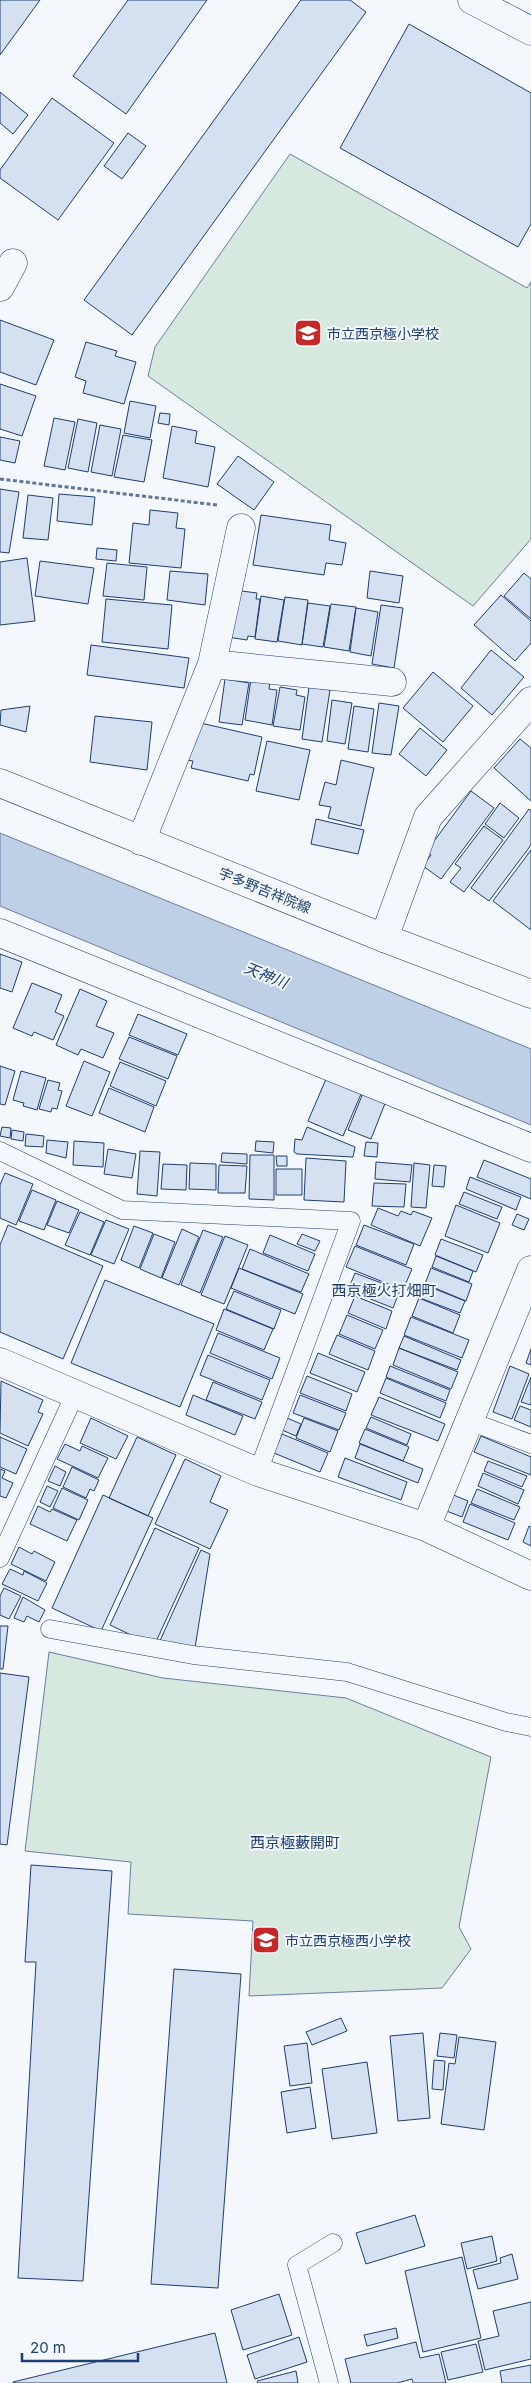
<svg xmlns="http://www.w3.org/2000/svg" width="531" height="2383" font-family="Inter,'Noto Sans JP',sans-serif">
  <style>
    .green { fill: #d7e8df; stroke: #687fa3 }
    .water { fill: #bed0e5; stroke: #687fa3 }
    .building { fill: #d5e0f0; stroke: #1d3f73 }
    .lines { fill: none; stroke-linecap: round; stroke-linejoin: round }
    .lane-casing { stroke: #1d3f73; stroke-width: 19 }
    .street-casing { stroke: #1d3f73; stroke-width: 29 }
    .secondary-casing { stroke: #1d3f73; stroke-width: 29 }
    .primary-casing { stroke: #1d3f73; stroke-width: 29 }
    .path { stroke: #5e769c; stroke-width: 3; stroke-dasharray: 4 2.5; stroke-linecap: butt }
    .lane { stroke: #f4f7fb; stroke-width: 18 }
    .street { stroke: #f4f7fb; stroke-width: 28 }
    .secondary { stroke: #f4f7fb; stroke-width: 28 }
    .primary { stroke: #f4f7fb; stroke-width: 28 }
    .labels { text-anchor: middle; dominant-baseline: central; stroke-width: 4; stroke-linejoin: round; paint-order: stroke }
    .poi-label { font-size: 14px; fill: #1d3f73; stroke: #f4f7fb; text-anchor: start }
    .street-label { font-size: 14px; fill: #1d3f73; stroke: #f4f7fb }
    .water-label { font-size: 15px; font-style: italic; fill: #1d3f73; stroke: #f4f7fb }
    .neighbourhood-label { font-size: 15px; fill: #1d3f73; stroke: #f4f7fb }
  </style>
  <rect width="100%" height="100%" fill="#f4f7fb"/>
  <!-- green -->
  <path class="green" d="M 290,154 L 527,288 L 531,282 L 531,539 L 473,606 L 148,376 L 155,347 Z
    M 49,1652 L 163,1678 L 346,1698 L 491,1757 L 459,1927 L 471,1949 L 442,1988 L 249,1996 L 253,1921 L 128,1914 L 131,1862 L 25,1851 Z"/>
  <!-- water -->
  <path class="water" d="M 0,833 L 531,1049 L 531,1125 L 0,906 Z"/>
  <!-- building -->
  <path class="building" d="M 0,0 L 40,0 L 0,55 Z
    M 128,0 L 207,0 L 126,114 L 73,76 Z
    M 301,0 L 350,0 L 366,12 L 132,335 L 84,300 Z
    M 409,24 L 531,93 L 531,224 L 518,247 L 340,148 Z
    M 0,92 L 28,115 L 13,134 L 0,123 Z
    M 52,98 L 114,143 L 58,220 L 0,178 L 0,170 Z
    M 128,133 L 146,146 L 122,179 L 104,166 Z
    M 0,320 L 54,340 L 36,385 L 0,372 Z
    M 86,342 L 117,351 L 115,356 L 136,362 L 124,404 L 83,393 L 86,381 L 75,377 Z
    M 0,384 L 36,396 L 22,436 L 0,429 Z
    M 130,401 L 156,406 L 150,438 L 124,433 Z
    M 160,413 L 170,414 L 169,425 L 158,423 Z
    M 54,418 L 75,422 L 65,470 L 44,466 Z
    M 78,419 L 97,423 L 88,472 L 68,468 Z
    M 100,425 L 121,429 L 112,476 L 91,472 Z
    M 172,426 L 197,431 L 195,443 L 215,447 L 208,487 L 163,478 Z
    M 123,435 L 152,440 L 144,482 L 114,477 Z
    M 0,437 L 20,441 L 15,463 L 0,460 Z
    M 238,456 L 274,482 L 254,510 L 217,484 Z
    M 0,489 L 19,492 L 9,553 L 0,552 Z
    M 59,494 L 95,497 L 92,525 L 57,521 Z
    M 28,495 L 53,498 L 48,540 L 23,538 Z
    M 150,510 L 178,513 L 176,528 L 185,529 L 181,568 L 129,563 L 133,523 L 149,525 Z
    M 261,515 L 331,525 L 329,540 L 346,543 L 342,565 L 326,563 L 324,575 L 253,565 Z
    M 97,548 L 117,550 L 116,561 L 96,559 Z
    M 27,558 L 35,621 L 0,625 L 0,562 Z
    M 40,561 L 94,568 L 88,604 L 35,596 Z
    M 107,563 L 147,567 L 144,600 L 103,596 Z
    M 170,571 L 208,574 L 205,605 L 167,600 Z
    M 370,571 L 403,576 L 399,603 L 367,598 Z
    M 524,573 L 531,579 L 531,619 L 504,596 Z
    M 234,590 L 257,593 L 256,599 L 260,599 L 255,637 L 248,636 L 247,640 L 227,637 Z
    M 501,595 L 531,621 L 531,643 L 515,661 L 474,625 Z
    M 261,596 L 284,600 L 277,642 L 255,639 Z
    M 285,597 L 308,600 L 302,645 L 278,641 Z
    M 106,599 L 172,605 L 168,649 L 102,642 Z
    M 308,603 L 330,606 L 323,647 L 302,644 Z
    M 331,604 L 356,607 L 349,651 L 324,647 Z
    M 381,605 L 403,608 L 394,668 L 372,664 Z
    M 356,608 L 378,612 L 371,656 L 350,652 Z
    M 91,645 L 189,658 L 184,688 L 87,675 Z
    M 491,650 L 524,677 L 492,715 L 461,688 Z
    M 433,672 L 473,706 L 443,742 L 403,708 Z
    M 225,679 L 249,683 L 242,725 L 219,722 Z
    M 251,679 L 270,682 L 269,689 L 277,690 L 272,725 L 245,720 Z
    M 280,687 L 297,690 L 296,695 L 305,697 L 300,730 L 273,726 Z
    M 309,687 L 330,690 L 322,742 L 302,739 Z
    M 332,700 L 352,703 L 345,744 L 327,741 Z
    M 379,703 L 399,706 L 391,755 L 372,753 Z
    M 30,706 L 26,732 L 0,725 L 1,710 Z
    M 354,706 L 374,709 L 368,752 L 348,749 Z
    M 95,716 L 152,722 L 147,770 L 90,762 Z
    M 196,722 L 262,737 L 254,775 L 250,774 L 248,781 L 191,768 L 193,761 L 187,760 Z
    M 420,728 L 447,750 L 426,776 L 399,754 Z
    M 520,739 L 531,748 L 531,801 L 494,768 Z
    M 267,741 L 310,750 L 299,800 L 256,791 Z
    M 341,760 L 374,768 L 361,826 L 328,818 L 331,807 L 319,805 L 325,782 L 336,785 Z
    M 471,791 L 494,808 L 441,879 L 423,866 L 431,855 L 426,852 Z
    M 500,803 L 519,818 L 504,838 L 485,824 Z
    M 529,809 L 531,811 L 531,845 L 489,901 L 471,888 Z
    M 316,819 L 364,830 L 358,854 L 311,844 Z
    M 484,826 L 503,840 L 464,892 L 450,882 L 461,868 L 455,864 Z
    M 531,850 L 531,930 L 493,901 Z
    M 0,954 L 22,962 L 12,992 L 0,988 Z
    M 32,983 L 62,995 L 55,1012 L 64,1016 L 53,1040 L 34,1032 L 32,1036 L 13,1028 Z
    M 80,989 L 107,1001 L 96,1026 L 114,1033 L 103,1058 L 81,1049 L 78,1055 L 56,1045 Z
    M 138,1014 L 187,1034 L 178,1055 L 129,1035 Z
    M 129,1037 L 177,1056 L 168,1079 L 119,1059 Z
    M 84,1061 L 110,1072 L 92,1116 L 66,1106 Z
    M 120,1062 L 166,1081 L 156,1106 L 110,1086 Z
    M 0,1066 L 15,1071 L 5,1105 L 0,1104 Z
    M 21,1071 L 46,1078 L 37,1110 L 23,1106 L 24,1103 L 13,1100 Z
    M 326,1079 L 361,1094 L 343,1136 L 308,1121 Z
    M 48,1080 L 60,1083 L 58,1090 L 62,1091 L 57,1109 L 52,1108 L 51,1112 L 39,1109 Z
    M 109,1088 L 154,1107 L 145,1132 L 99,1113 Z
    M 363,1093 L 386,1101 L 371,1139 L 348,1130 Z
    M 2,1127 L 11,1128 L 10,1138 L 0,1136 Z
    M 307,1127 L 355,1147 L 353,1157 L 297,1154 L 294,1152 L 295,1139 L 302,1140 Z
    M 12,1130 L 24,1132 L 23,1141 L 11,1139 Z
    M 26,1134 L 44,1136 L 43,1147 L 25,1146 Z
    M 47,1140 L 68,1142 L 66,1158 L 46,1153 Z
    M 74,1141 L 104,1143 L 103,1167 L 73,1165 Z
    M 256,1141 L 274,1142 L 273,1153 L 255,1151 Z
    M 366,1142 L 378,1143 L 377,1157 L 364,1156 Z
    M 108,1149 L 136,1154 L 132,1178 L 104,1174 Z
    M 140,1151 L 160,1152 L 157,1196 L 137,1194 Z
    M 222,1153 L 247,1154 L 247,1164 L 221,1162 Z
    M 250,1155 L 274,1155 L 274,1200 L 249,1199 Z
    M 276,1156 L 287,1156 L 287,1166 L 277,1166 Z
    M 306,1158 L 346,1161 L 344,1202 L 304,1200 Z
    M 484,1160 L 531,1179 L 531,1199 L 477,1177 Z
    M 376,1162 L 412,1165 L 410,1182 L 375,1179 Z
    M 190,1163 L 216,1164 L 216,1190 L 189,1189 Z
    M 414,1163 L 430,1165 L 426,1208 L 411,1207 Z
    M 163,1164 L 187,1165 L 186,1190 L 161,1189 Z
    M 219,1165 L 247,1166 L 245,1193 L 218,1193 Z
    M 434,1165 L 446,1166 L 444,1187 L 432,1186 Z
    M 276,1169 L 302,1169 L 302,1195 L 276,1195 Z
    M 5,1173 L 33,1184 L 16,1225 L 0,1218 L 0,1185 Z
    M 470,1177 L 521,1197 L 516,1210 L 466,1189 Z
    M 374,1183 L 406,1184 L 404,1207 L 372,1206 Z
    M 32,1190 L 56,1200 L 44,1230 L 19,1221 Z
    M 464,1192 L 502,1207 L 497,1219 L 459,1204 Z
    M 57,1201 L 79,1210 L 69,1233 L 47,1225 Z
    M 456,1205 L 500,1223 L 488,1253 L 445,1236 Z
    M 378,1208 L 398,1216 L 401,1211 L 411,1215 L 413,1211 L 432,1218 L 420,1246 L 371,1225 Z
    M 80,1212 L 104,1222 L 90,1255 L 65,1245 Z
    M 517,1214 L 529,1219 L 524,1230 L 512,1225 Z
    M 106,1220 L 129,1229 L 114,1264 L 91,1255 Z
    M 8,1225 L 103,1266 L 63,1359 L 0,1332 L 0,1245 Z
    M 364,1225 L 414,1244 L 406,1265 L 356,1245 Z
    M 134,1226 L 153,1233 L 139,1268 L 121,1260 Z
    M 182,1229 L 199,1237 L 179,1285 L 162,1278 Z
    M 203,1230 L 223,1237 L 200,1293 L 181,1285 Z
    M 154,1234 L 175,1242 L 161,1278 L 140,1269 Z
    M 302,1234 L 320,1241 L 315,1251 L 297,1244 Z
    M 270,1235 L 315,1254 L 308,1271 L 263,1253 Z
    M 225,1236 L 248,1245 L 224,1304 L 201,1295 Z
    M 441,1239 L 483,1255 L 476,1272 L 435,1255 Z
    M 355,1246 L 412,1269 L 403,1290 L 346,1267 Z
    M 250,1249 L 309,1274 L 301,1292 L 242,1269 Z
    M 436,1256 L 473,1271 L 469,1282 L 432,1267 Z
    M 239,1268 L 303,1294 L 295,1314 L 231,1288 Z
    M 431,1268 L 472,1284 L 466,1301 L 425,1284 Z
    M 355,1273 L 400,1290 L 393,1308 L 348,1290 Z
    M 105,1280 L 214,1324 L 180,1407 L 71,1363 Z
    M 425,1285 L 465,1301 L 460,1313 L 420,1298 Z
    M 234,1291 L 281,1310 L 274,1329 L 226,1309 Z
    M 355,1296 L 392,1311 L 386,1329 L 348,1313 Z
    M 419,1298 L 460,1315 L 453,1333 L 412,1316 Z
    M 224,1309 L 273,1329 L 264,1350 L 216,1330 Z
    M 347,1315 L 383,1330 L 375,1349 L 339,1334 Z
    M 411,1317 L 469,1340 L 462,1358 L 404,1335 Z
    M 218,1333 L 280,1358 L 272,1379 L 210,1353 Z
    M 337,1335 L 375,1351 L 368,1370 L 329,1354 Z
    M 404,1336 L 461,1360 L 457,1370 L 399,1348 Z
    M 399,1348 L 458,1372 L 451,1389 L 393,1365 Z
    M 531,1349 L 531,1365 L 526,1363 Z
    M 318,1353 L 365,1372 L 357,1392 L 310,1373 Z
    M 208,1355 L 270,1380 L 262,1400 L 200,1375 Z
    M 390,1366 L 450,1390 L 446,1401 L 386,1377 Z
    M 510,1366 L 529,1374 L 512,1419 L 493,1412 Z
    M 307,1376 L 352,1394 L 346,1411 L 300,1393 Z
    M 531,1377 L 531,1405 L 521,1402 Z
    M 386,1378 L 446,1403 L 440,1418 L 380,1393 Z
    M 1,1381 L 43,1400 L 38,1412 L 43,1414 L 28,1446 L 0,1433 Z
    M 213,1382 L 262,1402 L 255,1419 L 206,1400 Z
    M 193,1395 L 243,1416 L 235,1435 L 186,1415 Z
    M 300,1395 L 346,1413 L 339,1430 L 293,1413 Z
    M 379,1397 L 445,1424 L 438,1441 L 371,1415 Z
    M 520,1406 L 531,1410 L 531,1427 L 514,1420 Z
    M 371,1417 L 411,1434 L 407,1445 L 366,1428 Z
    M 91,1418 L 128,1436 L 116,1459 L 80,1443 Z
    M 287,1418 L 301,1424 L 296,1436 L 282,1430 Z
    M 304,1418 L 338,1431 L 330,1452 L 296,1438 Z
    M 365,1429 L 409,1447 L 403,1461 L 359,1443 Z
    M 282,1434 L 328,1453 L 320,1472 L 274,1453 Z
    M 481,1436 L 531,1457 L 531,1475 L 474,1452 Z
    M 0,1437 L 27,1449 L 16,1474 L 0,1467 Z
    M 137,1437 L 176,1455 L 148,1516 L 109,1498 Z
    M 65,1444 L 80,1451 L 82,1446 L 108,1458 L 98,1478 L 57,1459 Z
    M 360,1444 L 423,1469 L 418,1483 L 355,1458 Z
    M 345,1458 L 407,1482 L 401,1500 L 338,1477 Z
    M 185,1459 L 221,1476 L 210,1502 L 228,1510 L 210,1549 L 155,1524 Z
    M 488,1461 L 527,1476 L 522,1487 L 484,1471 Z
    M 55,1466 L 66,1472 L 60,1486 L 48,1481 Z
    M 72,1467 L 99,1480 L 94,1491 L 90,1489 L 86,1498 L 63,1487 Z
    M 0,1469 L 5,1471 L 2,1478 L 13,1483 L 6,1498 L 0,1496 Z
    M 483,1473 L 524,1490 L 518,1504 L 478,1486 Z
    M 47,1486 L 58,1491 L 50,1507 L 40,1502 Z
    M 62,1488 L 88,1500 L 79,1520 L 53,1508 Z
    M 477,1489 L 520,1507 L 514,1520 L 471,1503 Z
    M 451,1494 L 468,1501 L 462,1517 L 444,1510 Z
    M 103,1495 L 153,1518 L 101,1631 L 52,1608 Z
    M 470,1504 L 515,1523 L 508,1540 L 463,1522 Z
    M 38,1506 L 50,1512 L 52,1509 L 77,1520 L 67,1541 L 30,1524 Z
    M 529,1526 L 531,1527 L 531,1546 L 523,1542 Z
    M 155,1528 L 199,1548 L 154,1646 L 110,1625 Z
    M 19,1547 L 32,1554 L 34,1551 L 55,1562 L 46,1581 L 11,1564 Z
    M 201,1550 L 210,1554 L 195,1648 L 159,1643 Z
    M 10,1569 L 23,1575 L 24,1571 L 47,1583 L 38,1601 L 2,1584 Z
    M 4,1588 L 21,1596 L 9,1619 L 0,1615 L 0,1596 Z
    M 23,1597 L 45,1610 L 39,1622 L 27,1616 L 24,1622 L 14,1618 Z
    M 0,1626 L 8,1626 L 3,1669 L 0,1669 Z
    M 0,1673 L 29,1677 L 7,1845 L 0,1844 Z
    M 31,1865 L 112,1871 L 83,2281 L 18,2278 L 36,1962 L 25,1962 Z
    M 174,1969 L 241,1974 L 218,2288 L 151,2284 Z
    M 341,2018 L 347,2031 L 312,2045 L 306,2032 Z
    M 423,2033 L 430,2118 L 398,2121 L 390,2036 Z
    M 440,2033 L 457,2035 L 454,2058 L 437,2056 Z
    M 459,2037 L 496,2042 L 484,2130 L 441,2124 L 449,2063 L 455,2064 Z
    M 307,2043 L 312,2083 L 290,2086 L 284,2046 Z
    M 434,2060 L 445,2061 L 443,2090 L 432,2089 Z
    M 367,2062 L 377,2133 L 332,2139 L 322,2069 Z
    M 310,2087 L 316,2128 L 287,2133 L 281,2092 Z
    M 415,2215 L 425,2246 L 366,2264 L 356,2233 Z
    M 492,2236 L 497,2261 L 467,2269 L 461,2243 Z
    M 512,2254 L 518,2279 L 478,2289 L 473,2270 L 501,2263 L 500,2258 Z
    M 462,2257 L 481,2338 L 423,2352 L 405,2271 Z
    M 279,2294 L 292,2335 L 243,2350 L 231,2310 Z
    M 531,2302 L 531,2359 L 485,2370 L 478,2341 L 499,2336 L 493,2311 Z
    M 396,2328 L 398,2338 L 367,2346 L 364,2335 Z
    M 215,2333 L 227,2383 L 13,2383 L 13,2382 Z
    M 299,2337 L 307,2362 L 255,2379 L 247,2355 Z
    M 416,2342 L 420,2358 L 439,2354 L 446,2383 L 413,2383 L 412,2379 L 397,2383 L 351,2383 L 345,2359 Z
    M 476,2344 L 483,2372 L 448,2380 L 441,2352 Z
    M 531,2365 L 531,2383 L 502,2383 L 500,2371 Z
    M 296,2371 L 298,2383 L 258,2383 L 257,2381 Z"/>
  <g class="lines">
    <!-- lane casing -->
    <g class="lane-casing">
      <path id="lane" d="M 0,1151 L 122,1210 L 351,1221 L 258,1472
        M 469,1421 L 531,1444
        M 0,1558 L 75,1394
        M 50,1629 L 193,1655 L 347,1672 L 506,1722 L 531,1727
        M 329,2383 L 297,2265 L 333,2243"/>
    </g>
    <!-- street casing -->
    <g class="street-casing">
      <path id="street" d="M 0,287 L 13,263
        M 212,664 L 392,682
        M 141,841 L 212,664 L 241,528
        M 0,933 L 531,1148
        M 384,938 L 428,817 L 531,701
        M 0,1362 L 258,1472 L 426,1527 L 531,1576
        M 426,1527 L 531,1270"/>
    </g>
    <!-- secondary casing -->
    <g class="secondary-casing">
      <path id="secondary" d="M 472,0 L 531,31"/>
    </g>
    <!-- primary casing -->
    <g class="primary-casing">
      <path id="primary" d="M 0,783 L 384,938 L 531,994"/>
    </g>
    <!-- path -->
    <path class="path" d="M 0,479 L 217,505"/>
    <!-- lane -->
    <use href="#lane" class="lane"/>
    <!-- street -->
    <use href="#street" class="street"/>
    <!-- secondary -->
    <use href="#secondary" class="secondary"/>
    <!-- primary -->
    <use href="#primary" class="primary"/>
  </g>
  <!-- icons -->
  <defs>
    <g id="school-square" transform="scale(1.4375)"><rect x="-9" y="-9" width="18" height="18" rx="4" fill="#c62828" stroke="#f4f7fb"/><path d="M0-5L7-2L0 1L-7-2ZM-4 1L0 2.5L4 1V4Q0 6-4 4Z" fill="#fff"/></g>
  </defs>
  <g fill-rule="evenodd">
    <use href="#school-square" x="308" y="333"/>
    <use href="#school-square" x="266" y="1940"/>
  </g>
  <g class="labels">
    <!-- poi labels -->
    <g class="poi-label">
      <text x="327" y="333">市立西京極小学校</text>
      <text x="285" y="1940">市立西京極西小学校</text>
    </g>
    <!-- street labels -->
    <g class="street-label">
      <text transform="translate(265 890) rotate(22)">宇多野吉祥院線</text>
    </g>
    <!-- water labels -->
    <g class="water-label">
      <text transform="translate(266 975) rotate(22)">天神川</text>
    </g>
    <!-- neighbourhood labels -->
    <g class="neighbourhood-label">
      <text x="384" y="1290">西京極火打畑町</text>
      <text x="295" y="1842">西京極藪開町</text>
    </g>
  </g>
  <!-- scale -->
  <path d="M22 2353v8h116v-8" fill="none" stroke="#1d3f73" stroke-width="2.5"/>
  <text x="30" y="2353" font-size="15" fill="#1d3f73" stroke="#f4f7fb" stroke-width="4" paint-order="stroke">20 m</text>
</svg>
